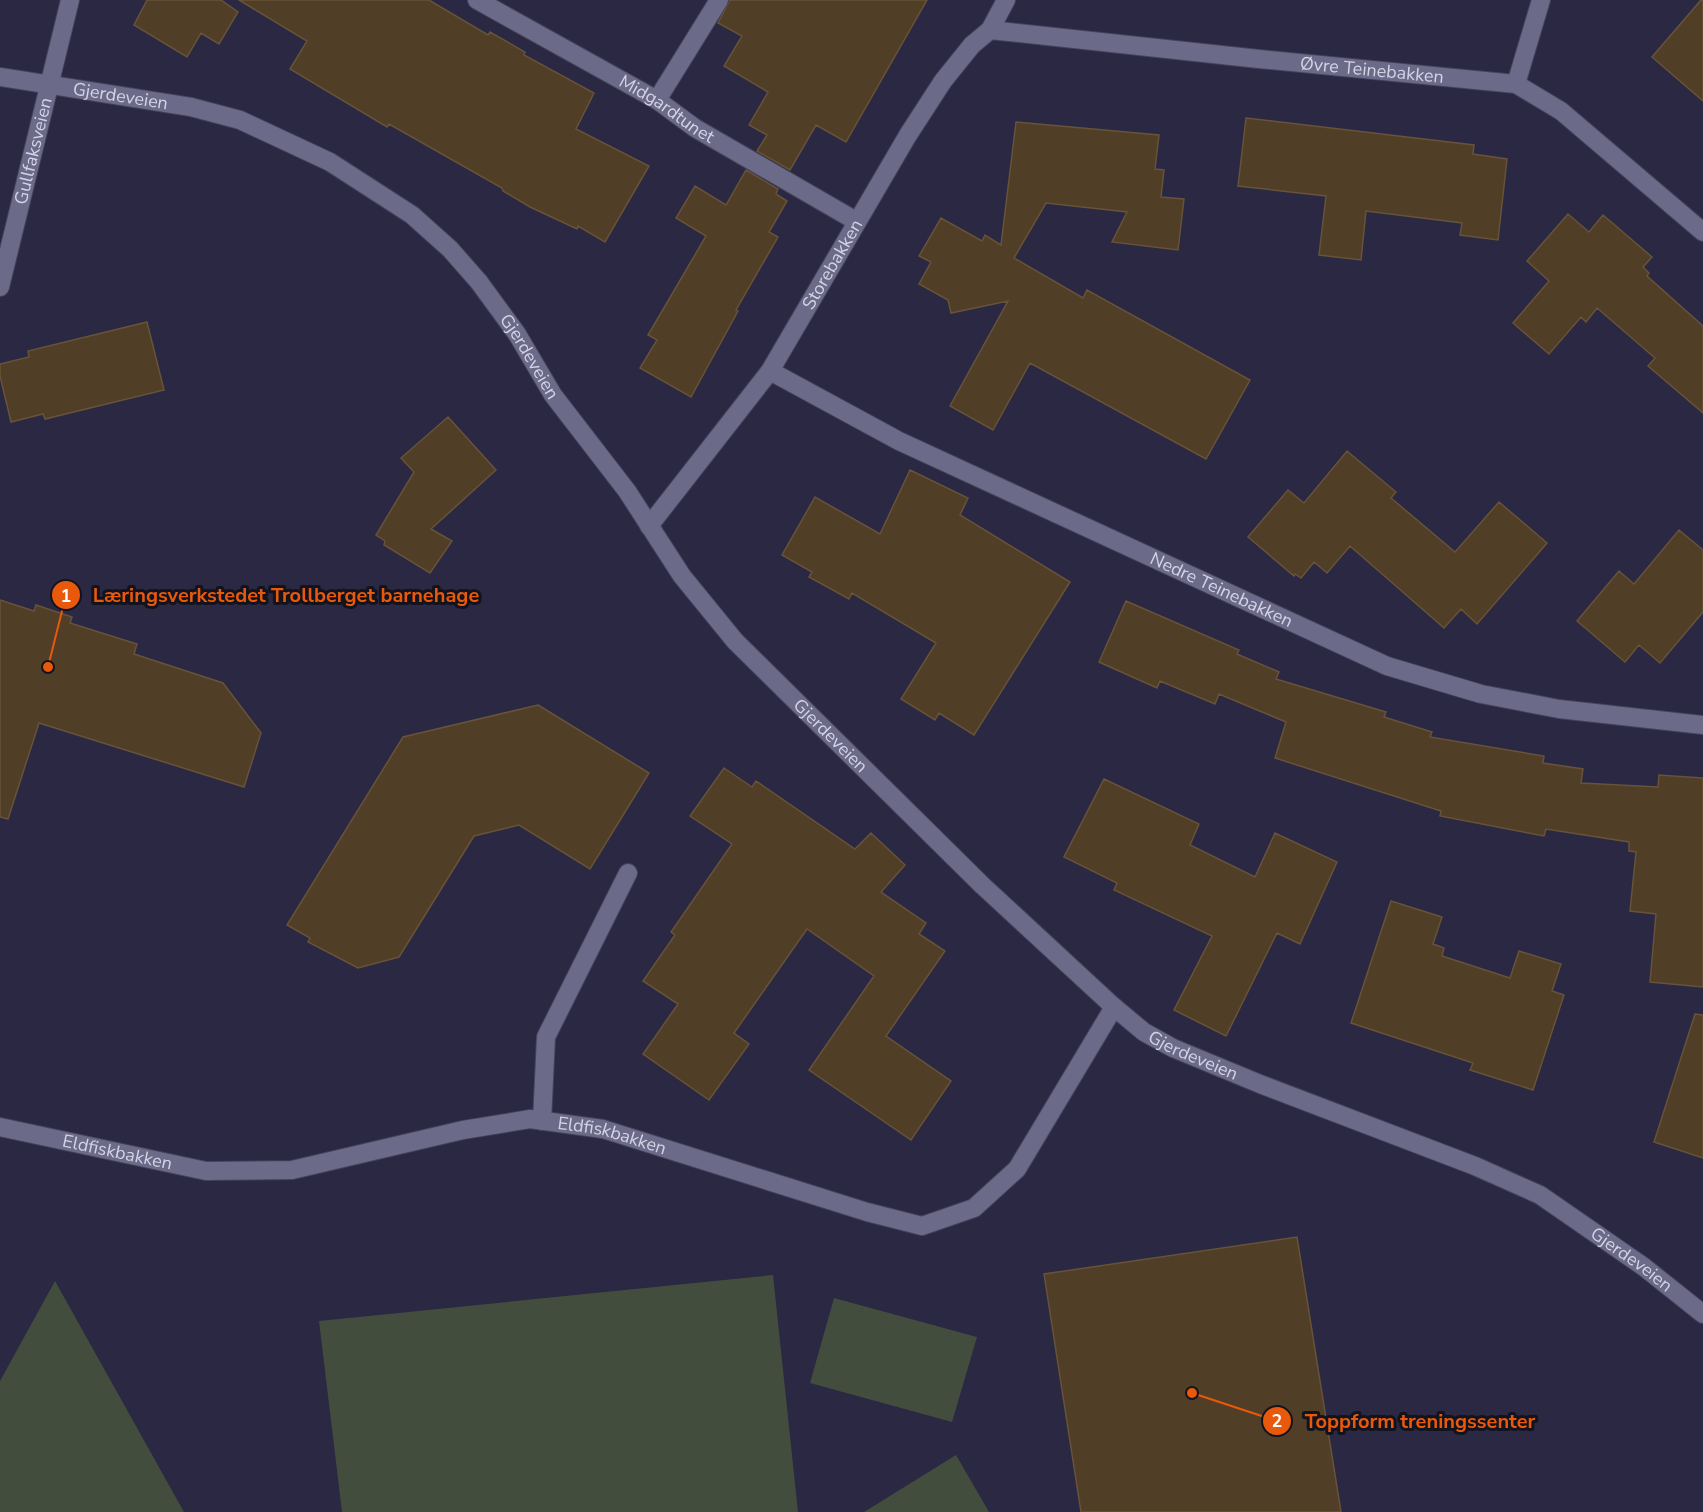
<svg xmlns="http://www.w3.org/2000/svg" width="1703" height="1512" font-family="'Nunito Sans',sans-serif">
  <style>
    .green { fill: #434d3e }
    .building { fill: #503e27; stroke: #675339; stroke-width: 1.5 }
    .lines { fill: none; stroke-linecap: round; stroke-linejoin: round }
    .lane-casing { stroke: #454359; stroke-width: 20 }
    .street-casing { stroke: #454359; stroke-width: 20 }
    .secondary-casing { stroke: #454359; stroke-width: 20 }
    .lane { stroke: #6c6a89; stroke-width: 18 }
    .street { stroke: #6c6a89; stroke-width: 18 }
    .secondary { stroke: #6c6a89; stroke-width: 18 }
    .labels { text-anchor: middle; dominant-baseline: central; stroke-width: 6; stroke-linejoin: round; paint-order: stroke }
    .street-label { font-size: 18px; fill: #d4d3e5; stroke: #13131e }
    .leader { fill: none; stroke: #e8590c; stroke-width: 2 }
    .callout-dot { fill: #e8590c; stroke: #13131e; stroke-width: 2 }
    .mark-label { font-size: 18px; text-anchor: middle; font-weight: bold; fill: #fff }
    .callout-label { font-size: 20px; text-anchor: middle; font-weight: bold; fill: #e8590c; stroke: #13131e; stroke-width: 6; stroke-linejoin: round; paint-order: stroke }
  </style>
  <rect width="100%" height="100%" fill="#2a2842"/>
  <!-- green -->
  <path class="green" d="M 773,1275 L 798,1512 L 342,1512 L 319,1321 Z
    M 55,1281 L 184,1512 L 0,1512 L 0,1381 Z
    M 834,1298 L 977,1337 L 952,1422 L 810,1383 Z
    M 956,1455 L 989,1512 L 864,1512 Z"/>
  <!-- building -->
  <path class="building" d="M 147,0 L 221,0 L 238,12 L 219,44 L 201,33 L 187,57 L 134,25 Z
    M 239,0 L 429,0 L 488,35 L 490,32 L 525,52 L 524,55 L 594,93 L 576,129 L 649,166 L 605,242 L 578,226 L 577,229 L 530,207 L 503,191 L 502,188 L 389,124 L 387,127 L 290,69 L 307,41 Z
    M 730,0 L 927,0 L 846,142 L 816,125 L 790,170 L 757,151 L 767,135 L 749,125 L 768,92 L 724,66 L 742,36 L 718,23 Z
    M 1701,0 L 1703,0 L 1703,101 L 1652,57 Z
    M 1246,118 L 1474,145 L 1473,154 L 1507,159 L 1498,240 L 1460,235 L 1462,223 L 1366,211 L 1361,260 L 1319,255 L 1326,196 L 1238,186 Z
    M 1016,122 L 1159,135 L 1155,169 L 1164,170 L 1161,197 L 1184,199 L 1178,250 L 1112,242 L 1127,212 L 1046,203 L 1014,258 L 1083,298 L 1087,290 L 1250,380 L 1206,459 L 1030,363 L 993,430 L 950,406 L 1008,301 L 951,313 L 948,300 L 919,284 L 931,262 L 919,256 L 941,218 L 982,241 L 985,235 L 1001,245 Z
    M 746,170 L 778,189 L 776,194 L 787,201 L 769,232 L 778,237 L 736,310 L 738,311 L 691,397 L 640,368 L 657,340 L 648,335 L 706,236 L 676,218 L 695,186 L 726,205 Z
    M 1568,214 L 1589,232 L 1603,215 L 1652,257 L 1643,267 L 1649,273 L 1647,276 L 1703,326 L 1703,413 L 1648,366 L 1655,358 L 1597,308 L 1586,322 L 1581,317 L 1549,354 L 1513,323 L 1549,281 L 1527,261 Z
    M 147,322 L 164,390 L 45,419 L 43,414 L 11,422 L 0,376 L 0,364 L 29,357 L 28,351 Z
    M 448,417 L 496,470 L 431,529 L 452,541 L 430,573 L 384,545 L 385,541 L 376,535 L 414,472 L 401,458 Z
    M 1347,451 L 1396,492 L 1391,498 L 1455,552 L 1499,502 L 1547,543 L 1477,624 L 1461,609 L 1444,628 L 1350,546 L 1327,573 L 1314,562 L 1301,578 L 1295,574 L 1294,576 L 1248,537 L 1288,490 L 1304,503 Z
    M 910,470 L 968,498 L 960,515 L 1070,582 L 974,735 L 939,713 L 935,720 L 901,699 L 936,643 L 852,593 L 849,599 L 809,577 L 812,572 L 782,555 L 815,497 L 880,534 Z
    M 1679,530 L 1703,550 L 1703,612 L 1660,663 L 1639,645 L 1625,662 L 1577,621 L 1619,571 L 1634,584 Z
    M 0,600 L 34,611 L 36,605 L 72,617 L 70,623 L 137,644 L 134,654 L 223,683 L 261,733 L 244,787 L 39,723 L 8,819 L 0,817 Z
    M 1126,601 L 1239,650 L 1237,654 L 1279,672 L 1276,679 L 1386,712 L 1384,717 L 1432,732 L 1430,737 L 1544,756 L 1543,763 L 1583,769 L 1581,783 L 1658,787 L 1659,775 L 1703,778 L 1703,987 L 1650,982 L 1656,914 L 1630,911 L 1636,852 L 1629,851 L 1629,842 L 1546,829 L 1544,836 L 1440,816 L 1441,811 L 1275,758 L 1286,722 L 1219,694 L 1215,704 L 1160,681 L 1157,688 L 1099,662 Z
    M 538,705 L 649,773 L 590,869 L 519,825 L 474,836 L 399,957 L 358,968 L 308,942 L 310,938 L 287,925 L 403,737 Z
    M 724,768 L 752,787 L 756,781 L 855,849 L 871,833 L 905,865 L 881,892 L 926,923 L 919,934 L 945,951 L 886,1036 L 951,1081 L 911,1140 L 809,1070 L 874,976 L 807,929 L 734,1033 L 749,1044 L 709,1100 L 643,1054 L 678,1004 L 643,981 L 675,935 L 671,932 L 732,844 L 690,816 Z
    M 1104,779 L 1199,824 L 1190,845 L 1255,877 L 1275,833 L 1337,862 L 1300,944 L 1277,933 L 1226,1036 L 1174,1010 L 1212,936 L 1114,890 L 1117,883 L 1064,857 Z
    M 1391,901 L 1442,917 L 1433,944 L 1444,948 L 1442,956 L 1510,978 L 1519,951 L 1561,964 L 1552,991 L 1564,995 L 1533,1090 L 1470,1070 L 1473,1063 L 1351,1023 Z
    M 1695,1014 L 1703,1015 L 1703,1158 L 1654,1142 Z
    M 1297,1237 L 1341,1512 L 1081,1512 L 1044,1274 Z"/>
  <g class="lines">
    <!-- lane casing -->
    <g class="lane-casing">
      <path id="lane" d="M 542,1121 L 546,1037 L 628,873"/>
    </g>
    <!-- street casing -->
    <g class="street-casing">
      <g id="street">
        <path id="s1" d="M 477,0 L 657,100 L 695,128 L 856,221"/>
        <path id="s2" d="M 990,30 L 1259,59 L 1516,84 L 1561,111 L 1703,232"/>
        <path d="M 1516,84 L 1541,0"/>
        <path d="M 657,100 L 719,0"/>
        <path id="s3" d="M 0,287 L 70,0"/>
        <path id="s4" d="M 770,371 L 899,441 L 1387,666 L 1481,694 L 1559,709 L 1703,725"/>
        <path id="s5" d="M 649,526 L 770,371 L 908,135 L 943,81 L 972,45 L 990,30 L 1006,0"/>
        <path id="s6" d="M 0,1127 L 206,1171 L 292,1170 L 463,1130 L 530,1119 L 603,1129 L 867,1212 L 922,1226 L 974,1208 L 1017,1169 L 1114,1007"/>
      </g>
    </g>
    <!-- secondary casing -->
    <g class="secondary-casing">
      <g id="secondary">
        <path id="s7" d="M 0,77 L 191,107 L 240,120 L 330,162 L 412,215 L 450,249 L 479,282 L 517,334 L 553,395 L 627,491 L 682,576 L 735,641 L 983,886 L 1114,1007 L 1144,1032 L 1173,1048 L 1260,1084 L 1475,1166 L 1540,1195 L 1644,1267 L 1703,1314"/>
      </g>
    </g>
    <!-- lane -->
    <use href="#lane" class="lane"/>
    <!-- street -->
    <use href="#street" class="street"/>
    <!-- secondary -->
    <use href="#secondary" class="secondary"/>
  </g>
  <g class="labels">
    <!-- street labels -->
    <g class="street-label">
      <text stroke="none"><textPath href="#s2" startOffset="384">Øvre Teinebakken</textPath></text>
      <text stroke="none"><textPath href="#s7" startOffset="122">Gjerdeveien</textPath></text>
      <text stroke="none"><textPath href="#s1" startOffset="219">Midgardtunet</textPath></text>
      <text stroke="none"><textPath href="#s3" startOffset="140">Gullfaksveien</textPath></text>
      <text stroke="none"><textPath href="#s5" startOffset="320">Storebakken</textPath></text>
      <text stroke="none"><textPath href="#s7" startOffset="626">Gjerdeveien</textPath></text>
      <text stroke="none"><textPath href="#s4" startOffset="502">Nedre Teinebakken</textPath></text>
      <text stroke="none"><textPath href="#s7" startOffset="1112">Gjerdeveien</textPath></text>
      <text stroke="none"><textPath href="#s7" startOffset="1598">Gjerdeveien</textPath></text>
      <text stroke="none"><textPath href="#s6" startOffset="624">Eldfiskbakken</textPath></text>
      <text stroke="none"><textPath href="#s6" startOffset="120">Eldfiskbakken</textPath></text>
      <text stroke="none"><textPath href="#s7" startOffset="2084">Gjerdeveien</textPath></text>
    </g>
  </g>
  <!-- callouts -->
  <path class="leader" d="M48 667L66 595M1192 1393L1277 1421"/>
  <g class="callout-dot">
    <circle cx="48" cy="667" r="6"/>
    <circle cx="1192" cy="1393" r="6"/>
    <circle cx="66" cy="595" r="15"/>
    <circle cx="1277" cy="1421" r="15"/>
  </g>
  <g class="mark-label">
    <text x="66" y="602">1</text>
    <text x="1277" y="1427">2</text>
  </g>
  <g class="callout-label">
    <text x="286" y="602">Læringsverkstedet Trollberget barnehage</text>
    <text x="1420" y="1428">Toppform treningssenter</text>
  </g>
</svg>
